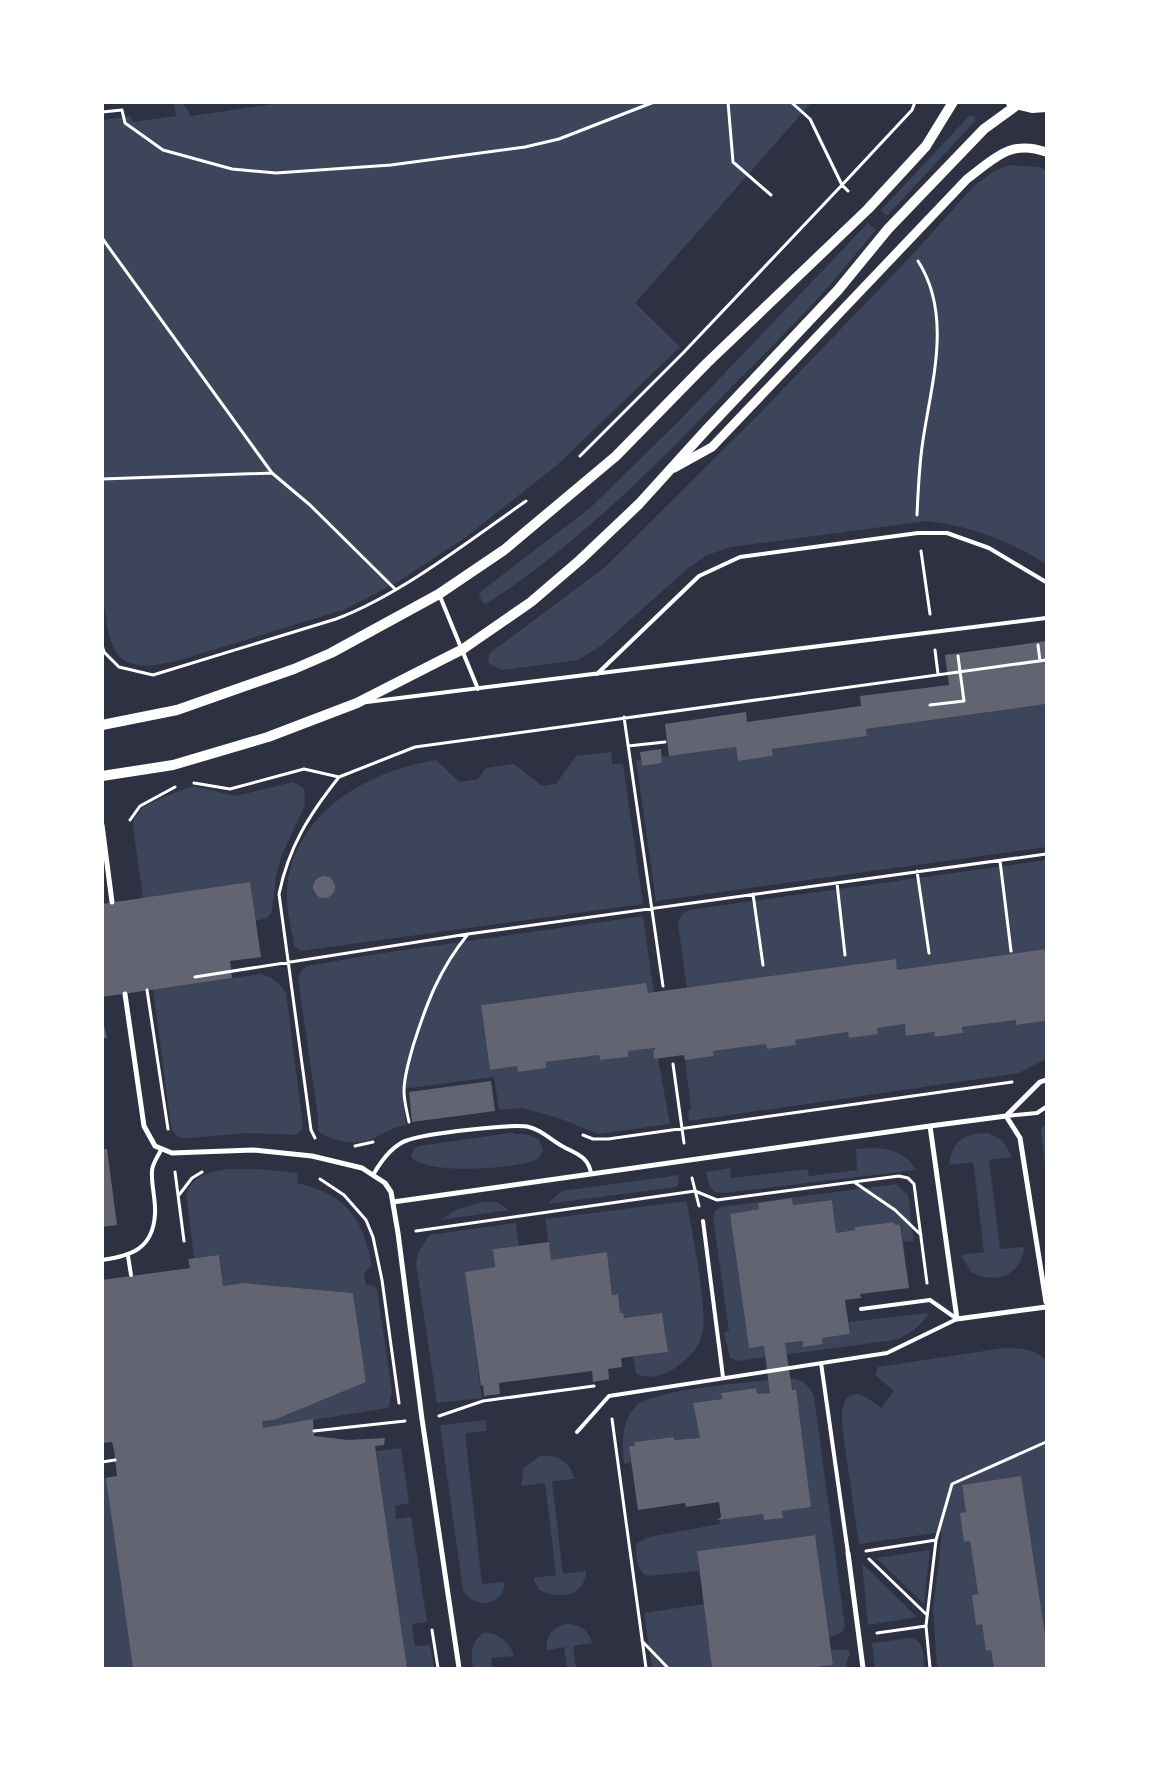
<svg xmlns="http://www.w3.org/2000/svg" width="1149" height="1771" font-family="'IBM Plex Sans',sans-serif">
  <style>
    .green { fill: #3c4559; fill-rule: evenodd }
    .building { fill: #626471 }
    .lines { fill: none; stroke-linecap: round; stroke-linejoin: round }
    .path { stroke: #fff; stroke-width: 3 }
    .service { stroke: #fff; stroke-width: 4 }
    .minor { stroke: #fff; stroke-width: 5 }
    .tertiary { stroke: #fff; stroke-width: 9 }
    .secondary { stroke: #fff; stroke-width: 10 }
  </style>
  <rect width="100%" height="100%" fill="#2d3142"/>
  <!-- green -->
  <path class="green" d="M 174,102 L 183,103 L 191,116 L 287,102 L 811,103 L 635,303 L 680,347 L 556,466 L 466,537 L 399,581 L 346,609 L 180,660 C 114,677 110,654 103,596 L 102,120 L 131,116 L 132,122 L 176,116 Z
    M 969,116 L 974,116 L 975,121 L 887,216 L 881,210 Z
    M 1010,165 L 1038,167 L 1046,170 L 1046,564 C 1009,541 971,526 927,521 L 731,547 L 707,555 L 687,569 L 602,645 L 578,660 L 502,670 L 490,664 L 488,660 L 490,653 L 605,567 L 761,412 L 913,254 L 975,185 L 994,171 Z
    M 868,223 L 876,230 C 860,248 846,267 830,285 C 796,323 758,360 722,397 C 649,473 575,546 486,604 L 483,603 L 479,595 L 480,592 L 590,508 L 680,420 Z
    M 1046,704 L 1046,847 L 656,901 L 636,760 L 641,760 L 642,766 L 662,763 L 662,757 L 736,747 L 738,761 L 773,756 L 772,749 L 867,736 L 866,729 Z
    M 611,752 L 612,764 L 623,764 L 643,904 L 301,951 L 294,946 C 292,929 285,907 287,890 C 293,812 368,771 436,760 L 459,782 L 478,779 L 486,768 L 514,764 L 542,786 L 556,784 L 576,756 ZM 319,876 L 327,876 L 334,882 L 333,892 C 327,900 322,898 314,894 L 313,883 Z
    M 293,782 L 304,788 L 305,805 L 281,857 L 276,876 L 272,912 L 267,918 L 255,921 L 143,898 L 133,827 L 134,819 L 143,807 L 161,798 L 193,786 L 236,796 Z
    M 1046,860 L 1046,949 L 897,970 L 895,959 L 687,989 L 678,924 L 682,914 L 689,910 Z
    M 643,916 L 654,993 L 648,993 L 646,983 L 481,1005 L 490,1070 L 517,1066 L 518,1072 L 546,1068 L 546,1062 L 599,1055 L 600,1060 L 628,1057 L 628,1051 L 655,1048 L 653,1051 L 654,1058 L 658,1058 L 670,1124 L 599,1134 L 558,1118 L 523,1108 L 499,1110 L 494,1077 L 402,1089 L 406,1125 C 392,1127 383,1135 370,1140 C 356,1146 329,1140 318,1131 L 318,1117 L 298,979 L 301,971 L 307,966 L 376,954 Z
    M 261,974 C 273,978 279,982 286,993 L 303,1125 L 302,1130 L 295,1135 L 246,1133 L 191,1138 C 181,1139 175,1137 171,1127 L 153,989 Z
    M 1044,1016 L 1046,1016 L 1046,1059 L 1019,1073 L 689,1121 L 688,1110 L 691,1109 L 685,1060 L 713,1056 L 713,1051 L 766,1044 L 767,1049 L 795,1045 L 795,1040 L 848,1032 L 878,1034 L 877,1028 L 905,1024 L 907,1036 L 934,1032 L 935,1037 L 963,1033 L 963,1027 L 1016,1020 L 1017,1025 L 1045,1021 Z
    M 1046,1123 L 1046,1122 L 1046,1172 L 1041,1133 L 1041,1128 Z
    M 510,1133 L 529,1135 L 539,1140 L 543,1150 L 538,1159 C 519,1169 423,1176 411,1156 L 414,1149 L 419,1146 Z
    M 988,1133 L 1003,1141 L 1012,1157 L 989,1160 L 1000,1249 L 1024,1247 C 1022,1276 994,1285 971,1272 L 961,1255 L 984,1252 L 973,1162 L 949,1165 C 953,1139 963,1134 988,1133 Z
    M 871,1148 C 890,1148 906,1152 916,1170 L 724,1193 L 714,1192 L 709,1185 L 706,1172 L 730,1168 L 731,1178 L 808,1169 L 809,1176 L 857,1170 L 856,1149 Z
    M 227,1169 L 258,1169 L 298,1173 L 297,1183 C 346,1195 362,1216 372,1265 L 364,1274 L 366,1285 L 371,1285 L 377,1289 L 392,1392 L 388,1408 L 263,1428 L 262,1421 L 274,1420 L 366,1382 L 353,1293 L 244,1283 L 223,1286 L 219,1255 L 194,1258 L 186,1193 C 194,1175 210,1172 227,1169 Z
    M 679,1175 L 678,1185 L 676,1187 L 547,1204 L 562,1191 Z
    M 896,1184 L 908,1195 L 914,1241 L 903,1242 L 901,1224 L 895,1225 L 894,1222 L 855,1227 L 855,1230 L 836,1233 L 832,1200 L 793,1205 L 792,1198 L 758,1203 L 759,1209 L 730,1214 L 749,1348 L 803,1341 L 804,1347 L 822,1344 L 822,1338 L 850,1334 L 849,1322 L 929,1313 C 920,1327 910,1334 895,1340 L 737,1361 L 730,1358 L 724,1332 L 729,1331 L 713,1217 L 715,1211 L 721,1207 Z
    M 687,1201 C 691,1229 709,1312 702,1335 C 698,1350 685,1362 672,1370 C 661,1376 647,1380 636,1373 L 633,1357 L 668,1352 L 662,1313 L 624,1318 L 623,1313 L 620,1313 L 618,1294 L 612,1295 L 607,1253 L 551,1260 L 545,1219 Z
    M 482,1202 L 497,1202 L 509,1210 L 441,1220 L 456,1210 Z
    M 516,1223 L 519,1246 L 493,1249 L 495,1267 L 465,1272 L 482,1398 L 437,1403 L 416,1264 L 418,1253 L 429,1235 Z
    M 1004,1348 C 1020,1348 1033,1349 1046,1360 L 1046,1642 L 992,1650 L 994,1668 L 937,1668 L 933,1610 L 942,1532 L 859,1544 L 842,1426 L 842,1410 L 846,1398 C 860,1388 870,1401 881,1408 L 894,1391 L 875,1375 L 878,1367 ZM 1021,1477 L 1044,1642 L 986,1651 L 970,1541 L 964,1542 L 966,1512 L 962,1485 Z
    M 789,1378 C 803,1379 808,1384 814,1396 L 845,1627 L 841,1633 L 829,1637 L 814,1535 L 697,1551 L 699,1571 L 648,1576 C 636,1572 636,1555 636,1544 L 648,1537 L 720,1524 L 720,1519 L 763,1514 L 783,1517 L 782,1511 L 811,1507 L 796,1389 L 757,1394 L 756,1388 L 721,1393 L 722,1399 L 693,1403 L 700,1438 L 674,1440 L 674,1437 L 635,1442 L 635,1446 L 629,1447 L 631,1462 L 624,1464 C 622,1444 621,1421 636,1406 C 652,1389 761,1381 789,1378 Z
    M 486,1420 L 486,1431 L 465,1433 L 482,1584 L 505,1582 C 504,1606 475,1610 463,1591 L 440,1425 Z
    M 401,1448 L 409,1503 L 395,1506 L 396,1519 L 411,1517 L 427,1622 L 412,1624 L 415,1646 L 430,1645 L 434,1668 L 407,1668 L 376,1451 Z
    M 540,1456 C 558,1454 571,1462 574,1479 L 552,1481 L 563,1574 L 586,1571 C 585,1597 558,1600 539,1590 L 533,1578 L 556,1575 L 545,1483 L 521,1486 L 524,1468 Z
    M 117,1476 L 144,1668 L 103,1668 L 102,1478 Z
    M 930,1550 L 924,1604 L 876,1558 Z
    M 862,1563 L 917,1617 L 868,1625 Z
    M 704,1604 L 712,1668 L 652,1668 L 644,1613 Z
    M 567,1624 C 580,1624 589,1631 592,1643 L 573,1646 L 576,1668 L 567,1668 L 564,1647 L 547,1650 C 545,1636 554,1626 567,1624 Z
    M 483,1633 C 496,1631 511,1643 514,1656 L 491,1658 L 492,1668 L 473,1668 C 471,1654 470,1643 483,1633 Z
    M 911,1638 C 925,1641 923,1657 925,1668 L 875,1668 L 872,1643 Z
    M 841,1649 L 848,1650 L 850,1653 L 845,1668 L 808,1668 L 833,1665 L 831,1650 Z"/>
  <!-- building -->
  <path class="building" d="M 1046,641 L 1046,704 L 866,729 L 867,736 L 772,749 L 773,756 L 738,761 L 736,747 L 669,756 L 665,724 L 746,712 L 747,722 L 861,706 L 860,696 L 949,685 L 945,655 Z
    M 661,749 L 662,763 L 642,766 L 640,752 Z
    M313 887a11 11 0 1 1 22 0a11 11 0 1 1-22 0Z
    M 250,882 L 261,957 L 230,961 L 232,978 L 102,997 L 102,904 Z
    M 1046,949 L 1045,1021 L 1016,1025 L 1016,1020 L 962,1027 L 963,1033 L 935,1037 L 934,1032 L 906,1036 L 905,1024 L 877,1028 L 878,1034 L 849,1038 L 848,1032 L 795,1040 L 796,1045 L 767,1049 L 766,1044 L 713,1051 L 714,1056 L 685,1060 L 684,1055 L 654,1059 L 653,1050 L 655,1050 L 655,1048 L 628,1051 L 628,1057 L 600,1060 L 599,1055 L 546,1062 L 546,1068 L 518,1072 L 517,1066 L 490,1070 L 481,1005 L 646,983 L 648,993 L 896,959 L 897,970 Z
    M 102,1016 L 107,1038 L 102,1038 Z
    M 491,1081 L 495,1111 L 412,1122 L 409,1092 Z
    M 102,1149 L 107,1149 L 117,1225 L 102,1227 Z
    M 792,1198 L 793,1205 L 832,1200 L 836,1233 L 855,1230 L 855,1227 L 894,1222 L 895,1225 L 900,1224 L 909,1288 L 860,1294 L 861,1298 L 845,1300 L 850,1334 L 822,1338 L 823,1344 L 803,1347 L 803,1341 L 785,1343 L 792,1390 L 796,1389 L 811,1507 L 782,1511 L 783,1518 L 764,1520 L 763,1514 L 717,1520 L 721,1517 L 719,1502 L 686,1507 L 685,1503 L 638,1510 L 629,1446 L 635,1446 L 634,1442 L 674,1437 L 674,1440 L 700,1438 L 693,1403 L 722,1399 L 721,1393 L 756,1388 L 757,1394 L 770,1393 L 764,1346 L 749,1348 L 730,1214 L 759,1209 L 758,1203 Z
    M 549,1242 L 551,1260 L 607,1252 L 612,1295 L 618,1294 L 620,1313 L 623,1313 L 624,1318 L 662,1313 L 668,1352 L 621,1358 L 622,1367 L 608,1369 L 609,1379 L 593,1382 L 592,1371 L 499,1383 L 500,1394 L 484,1396 L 483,1385 L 481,1386 L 465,1272 L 495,1267 L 493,1249 Z
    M 219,1255 L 223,1286 L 244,1283 L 353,1293 L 366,1382 L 274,1420 L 262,1421 L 263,1428 L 313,1419 L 314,1436 L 348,1440 L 385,1438 L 384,1445 L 375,1446 L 407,1668 L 133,1668 L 106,1478 L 117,1476 L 114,1450 L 112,1442 L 102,1443 L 102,1280 L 190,1268 L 188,1259 Z
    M 1021,1476 L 1046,1642 L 1046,1668 L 994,1668 L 991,1650 L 986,1651 L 982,1624 L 976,1625 L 972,1595 L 978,1594 L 970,1541 L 964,1542 L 960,1513 L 966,1512 L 962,1485 Z
    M 815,1535 L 833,1665 L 808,1668 L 712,1668 L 697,1551 Z"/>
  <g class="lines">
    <!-- path -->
    <path class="path" d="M 728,102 L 733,162 L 771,195
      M 102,112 L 122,110 L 125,123 L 163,150 L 232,169 L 276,173 L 391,165 L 525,147 L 559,139 L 654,102
      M 848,191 L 842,185 L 912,110 L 915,102
      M 102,238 L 272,473 L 310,505 L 395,589
      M 580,456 L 684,352 L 842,185 L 810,119 L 791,102
      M 102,479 L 272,473
      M 917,515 C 918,492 919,470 922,447 C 930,387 954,317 918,261
      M 921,551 L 930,614
      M 102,645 L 104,652 L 119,667 L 153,675 L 336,619 C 400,595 469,541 526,501
      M 1038,645 L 1040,661
      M 935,650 L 938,674
      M 930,705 L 964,701 L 958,656
      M 624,717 L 663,986
      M 628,746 L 665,742
      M 194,783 L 230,789 L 304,769 L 339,777 L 415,747 L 1046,660
      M 130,820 L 140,806 L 175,787
      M 1000,861 L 1011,951
      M 917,871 L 929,953
      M 837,883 L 845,955
      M 753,894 L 763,965
      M 195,977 L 468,934 L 1046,854
      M 147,990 L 168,1129
      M 673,1064 L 684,1143
      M 409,1122 C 407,1112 404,1101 404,1091 C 404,1076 409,1061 413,1046 C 427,1002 439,970 468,934
      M 583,1135 L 593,1139 L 608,1139 L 1012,1082
      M 315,1138 L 311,1130 L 279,894 C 289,846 309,815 339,777
      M 355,1146 L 373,1142
      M 175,1172 L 184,1241
      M 692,1178 L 699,1206
      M 320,1179 L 344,1195 L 366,1220 L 373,1237 L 382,1280 L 399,1403
      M 854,1182 L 895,1210 L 921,1235
      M 179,1195 L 192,1178 L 202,1172
      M 416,1231 L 695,1191 L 717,1200 L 899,1176 L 908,1178 L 914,1184 L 927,1283
      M 439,1416 L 483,1401 L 594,1386
      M 612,1419 L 646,1668
      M 314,1431 L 405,1421
      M 102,1462 L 115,1460
      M 866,1551 L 936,1540
      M 869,1559 L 927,1615
      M 432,1630 L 438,1668
      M 877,1633 L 926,1626
      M 642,1641 L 668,1668
      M 930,1668 L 926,1626 L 936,1540 L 952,1484 L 1046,1442"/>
    <!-- service -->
    <path class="service" d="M 439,594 L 478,689
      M 597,674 L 699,576 L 740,557 L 918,533 L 947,533 L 989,548 L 1046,582
      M 367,702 L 1046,618
      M 1006,1116 L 1037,1113 L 1046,1107
      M 373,1175 C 381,1161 392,1145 408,1140 C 424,1134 514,1123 529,1127 C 542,1130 551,1140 562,1146 C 576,1154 588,1156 591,1173
      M 703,1221 L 723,1377
      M 128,1256 L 131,1275
      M 102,1260 C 131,1256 153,1249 155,1214 C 156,1200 151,1185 152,1171 C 152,1164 158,1156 161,1150
      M 821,1363 L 848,1553
      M 577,1432 L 609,1396 L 887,1353 L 957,1319 L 930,1300 L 861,1309"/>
    <!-- minor -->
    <path class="minor" d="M 102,825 L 112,902
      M 125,994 L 144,1126 L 155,1146 L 172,1153 L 253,1150 L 312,1156 L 362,1168 L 385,1183 L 391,1192 L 398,1233 L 422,1419 L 459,1668
      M 1046,1080 L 1040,1082 L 1006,1116 L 930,1126 L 957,1319 L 1046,1307
      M 1006,1116 L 1020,1138 L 1046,1302
      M 393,1202 L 930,1126
      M 848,1553 L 863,1668"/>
    <!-- tertiary -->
    <path class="tertiary" d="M 674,468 L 712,447 L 967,179 C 994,159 1010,139 1046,152"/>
    <!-- secondary -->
    <path class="secondary" d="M 1011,103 L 1032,108 L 1046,107
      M 102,725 L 177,710 L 294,669 L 331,653 L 439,594 L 504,550 L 616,456 L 707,363 L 868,209 L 926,146 L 953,102
      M 102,776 L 173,765 L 268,737 L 357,703 L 463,649 L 531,602 L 580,560 L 639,504 L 706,430 L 838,290 L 888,229 L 984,129 L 1017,105"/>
  </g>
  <!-- border -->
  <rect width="1149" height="1771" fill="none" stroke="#ffffff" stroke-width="208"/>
</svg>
